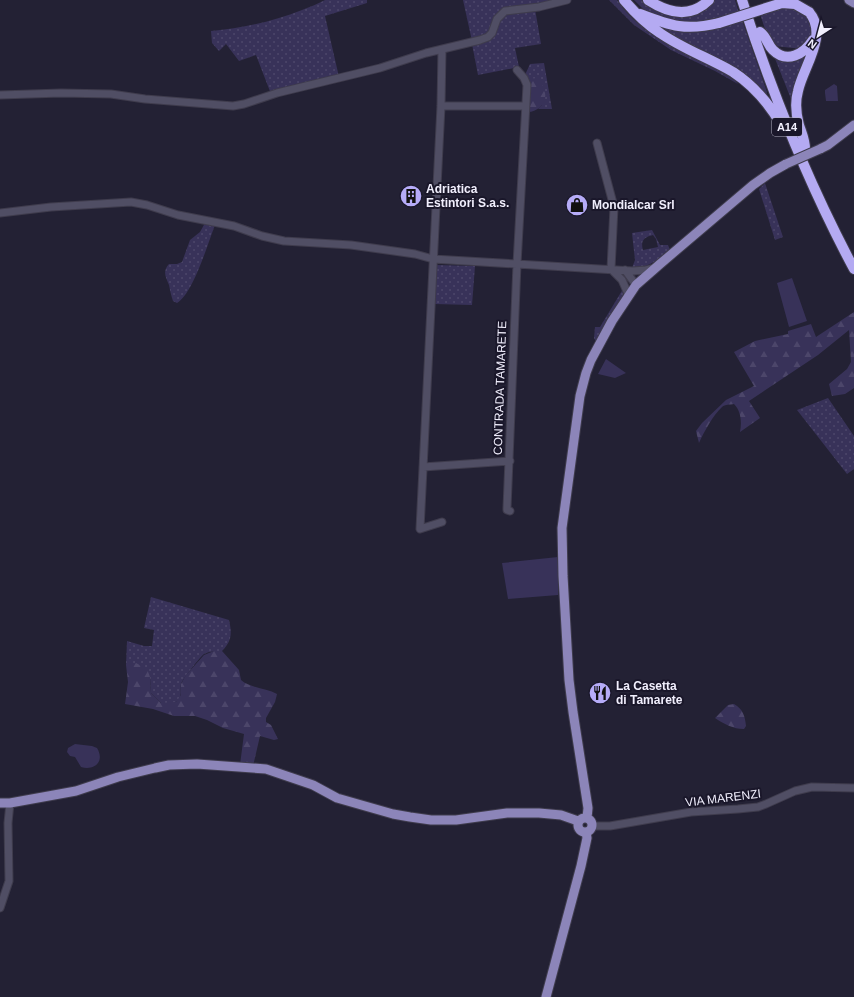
<svg xmlns="http://www.w3.org/2000/svg" width="854" height="997" font-family="Helvetica,sans-serif">
  <style>
    .grass { fill: url(#grass-dots); fill-rule: evenodd }
    .forest { fill: url(#forest-firs) }
    .green { fill: #383259 }
    .lines { fill: none; stroke-linecap: round; stroke-linejoin: round }
    .minor-casing { stroke: #3f3c4d; stroke-width: 9 }
    .major-casing { stroke: #3f3c4d; stroke-width: 11 }
    .highway-casing { stroke: #3f3c4d; stroke-width: 12 }
    .minor { stroke: #504e64; stroke-width: 7 }
    .major { stroke: #8c85b9; stroke-width: 9 }
    .highway { stroke: #b4aaf2; stroke-width: 10 }
    .major-bridge-casing { stroke: #3f3c4d; stroke-width: 11; stroke-linecap: butt }
    .highway-bridge-casing { stroke: #3f3c4d; stroke-width: 12; stroke-linecap: butt }
    .major-bridge { stroke: #8c85b9; stroke-width: 9 }
    .highway-bridge { stroke: #b4aaf2; stroke-width: 10 }
    .labels { text-anchor: middle; dominant-baseline: central; stroke-width: 4; stroke-linejoin: round; paint-order: stroke }
    .shield { fill: #1a172a; stroke: #b0aebe; stroke-width: 1 }
    .shield-label { font-size: 11px; font-weight: bold; fill: #f1effd }
    .poi-label { font-size: 12px; font-weight: bold; fill: #f1effd; stroke: #1a172a; text-anchor: start }
    .street-label { font-size: 12px; fill: #f1effd; stroke: #1a172a }
  </style>
  <defs>
    <pattern id="grass-dots" width="8" height="8" patternUnits="userSpaceOnUse"><rect width="8" height="8" fill="#383259"/><path d="M2 2h.1M6 6h.1" fill="none" stroke="#4c466a" stroke-width="1.8" stroke-linecap="round"/></pattern>
    <pattern id="forest-firs" width="22" height="20" patternUnits="userSpaceOnUse"><rect width="22" height="20" fill="#383259"/><path d="M5 1l3.5 6h-7zM16 11l3.5 6h-7z" fill="#4c466a"/></pattern>
  </defs>
  <rect width="100%" height="100%" fill="#232134"/>
  <!-- grass -->
  <path class="grass" d="M 325,0 L 367,0 L 367,3 L 325,16 L 339,77 L 271,94 L 256,55 L 239,61 L 226,44 L 219,51 L 212,43 L 211,31 C 242,28 272,22 302,10 C 309,7 318,4 325,0 Z
    M 463,0 L 551,0 L 551,1 L 501,9 L 489,34 L 472,41 Z
    M 609,0 L 617,0 C 642,37 687,53 725,73 L 733,78 L 738,84 L 715,71 L 671,50 L 634,25 Z
    M 634,0 L 642,0 L 662,11 L 711,4 L 714,0 L 735,0 L 739,13 L 688,25 L 653,15 L 643,9 Z
    M 784,8 L 793,8 L 805,15 L 810,22 L 811,35 L 803,49 L 774,46 L 769,41 L 760,14 Z
    M 535,9 L 541,44 L 515,48 L 519,67 L 478,75 L 472,44 L 483,41 L 501,15 Z
    M 742,20 L 767,92 L 766,95 L 683,44 L 655,24 Z
    M 806,54 L 792,99 L 791,99 L 774,56 Z
    M 544,63 L 552,109 L 538,109 L 542,105 L 525,75 L 530,64 Z
    M 765,183 L 783,237 L 775,240 L 759,189 Z
    M 205,223 L 215,225 C 208,243 193,294 177,303 L 173,301 C 171,295 170,290 169,285 C 166,277 162,272 169,264 L 177,264 L 182,262 L 190,240 L 200,232 Z
    M 652,230 L 660,245 L 668,245 L 670,250 C 658,259 648,269 632,268 L 635,260 L 632,233 ZM 653,235 L 656,239 L 658,247 L 643,250 C 640,240 645,237 653,235 Z
    M 435,265 L 475,266 L 472,305 L 434,304 Z
    M 623,289 L 624,296 L 596,342 L 594,338 L 595,327 L 600,327 Z
    M 828,398 L 854,436 L 854,469 L 847,474 L 797,410 Z
    M 151,597 L 229,620 C 232,633 232,641 222,651 C 216,651 210,651 204,654 C 200,657 182,680 181,684 C 180,691 183,697 176,702 C 172,704 165,703 161,703 L 151,693 L 150,677 L 126,665 L 127,641 L 144,646 L 152,646 L 154,630 L 144,628 Z"/>
  <!-- forest -->
  <path class="forest" d="M 539,78 C 541,83 545,88 545,93 C 547,104 537,112 528,112 L 527,79 Z
    M 854,312 L 854,388 L 845,394 L 832,396 L 829,384 L 847,369 L 851,362 L 849,330 L 818,355 L 749,401 L 760,418 L 740,432 C 742,422 741,411 734,404 C 730,405 725,404 722,407 C 713,415 704,432 699,443 L 696,431 L 702,423 L 726,400 L 754,386 L 734,352 L 755,341 L 788,334 L 788,331 L 811,324 L 816,337 Z
    M 214,651 L 222,651 L 239,670 L 241,680 C 250,688 266,688 277,694 L 275,702 L 266,718 L 266,722 L 271,725 L 278,739 L 274,740 L 260,736 L 253,766 L 240,765 L 244,734 L 223,728 L 207,720 L 195,716 L 174,716 L 153,709 L 125,704 L 128,682 L 126,665 L 136,663 L 147,669 L 150,677 L 151,693 L 161,703 L 176,702 L 181,695 L 181,684 L 186,675 L 204,655 Z
    M 734,704 C 743,709 745,716 746,726 L 744,729 C 733,729 724,724 715,718 L 728,705 Z"/>
  <!-- green -->
  <path class="green" d="M 834,84 L 837,86 L 838,101 L 826,101 L 825,93 L 825,90 Z
    M 792,278 L 807,321 L 789,327 L 777,283 Z
    M 606,359 L 626,373 L 615,378 L 598,374 Z
    M 558,557 L 558,595 L 508,599 L 502,563 Z
    M 75,744 L 92,746 L 97,748 C 105,761 95,771 81,767 L 75,757 L 70,756 L 67,752 L 68,748 Z"/>
  <g class="lines">
    <!-- minor casing -->
    <g class="minor-casing">
      <path id="minor" d="M 0,95 L 61,93 L 111,94 L 145,99 L 233,106 L 244,104 L 277,93 L 380,68 L 426,53 L 480,40 L 488,37 L 492,33 L 497,19 L 505,11 L 539,7 L 567,0
        M 441,106 L 525,106
        M 597,143 L 614,207 L 611,269 L 622,280 L 629,296
        M 0,213 L 51,207 L 131,202 L 147,205 L 178,215 L 234,226 L 262,236 L 284,241 L 351,245 L 415,254 L 433,259 L 633,271 L 646,270 L 654,268
        M 625,270 L 636,285
        M 423,467 L 510,461
        M 510,511 L 507,510 L 507,508 L 517,264 L 527,85 L 524,78 L 517,70
        M 442,522 L 420,529 L 441,106 L 442,49
        M 592,826 L 610,826 L 691,812 L 738,809 L 758,807 L 766,804 L 795,791 L 812,787 L 854,788
        M 0,908 L 9,881 L 8,823 L 10,803"/>
    </g>
    <!-- major casing -->
    <g class="major-casing">
      <path id="major" d="M 849,0 L 854,3
        M 820,149 L 828,145 L 854,125
        M 0,803 L 10,803 L 76,791 L 118,777 L 155,768 L 169,765 L 197,764 L 266,769 L 313,785 L 337,798 L 393,814 L 410,817 L 431,820 L 456,820 L 507,813 L 539,813 L 561,815 L 578,821
        M578 825a7 7 0 1 1 14 0a7 7 0 1 1-14 0Z
        M 587,818 L 588,808 L 573,712 L 569,680 L 563,576 L 562,528 L 580,396 L 586,373 L 591,360 L 612,321 L 636,285 L 660,264 L 753,185 L 770,173 L 786,164
        M 546,997 L 581,866 L 587,838 L 586,832"/>
    </g>
    <!-- highway casing -->
    <g class="highway-casing">
      <path id="highway" d="M 624,0 C 635,13 646,24 660,33 C 683,49 709,58 733,72 C 753,85 770,105 782,126
        M 648,0 C 668,13 690,19 709,0
        M 742,0 C 772,93 808,183 854,269
        M 640,14 C 671,26 686,31 719,23
        M 760,32 C 767,37 767,44 773,50 C 787,64 804,54 813,40
        M 805,152 C 806,142 802,134 799,125 C 796,114 795,102 798,91 C 803,67 829,35 809,12"/>
    </g>
    <!-- minor -->
    <use href="#minor" class="minor"/>
    <!-- major -->
    <use href="#major" class="major"/>
    <!-- highway -->
    <use href="#highway" class="highway"/>
    <!-- major-bridge casing -->
    <g class="major-bridge-casing">
      <path id="major-bridge" d="M 786,164 L 820,149"/>
    </g>
    <!-- highway-bridge casing -->
    <g class="highway-bridge-casing">
      <path id="highway-bridge" d="M 719,23 L 782,3 L 795,4 L 809,12"/>
    </g>
    <!-- major-bridge -->
    <use href="#major-bridge" class="major-bridge"/>
    <!-- highway-bridge -->
    <use href="#highway-bridge" class="highway-bridge"/>
  </g>
  <!-- icons -->
  <defs>
    <g id="building-disc" transform="scale(1.15)"><circle r="9.5" fill="#b6acf8" stroke="#1a172a"/><path d="M-4-6H4V6H1V3H-1V6H-4ZM-2.5-4.3h1.7v1.8h-1.7ZM.8-4.3h1.7v1.8H.8ZM-2.5-1h1.7V.8h-1.7ZM.8-1h1.7V.8H.8Z" fill="#111"/></g>
    <g id="shop-disc" transform="scale(1.15)"><circle r="9.5" fill="#b6acf8" stroke="#1a172a"/><path d="M-5-2.5h2.3a2.7 3.5 0 0 1 5.4 0H5L5.5 6h-11ZM-1.5-2.5h3a1.5 2.3 0 0 0-3 0Z" fill="#111"/></g>
    <g id="restaurant-disc" transform="scale(1.15)"><circle r="9.5" fill="#b6acf8" stroke="#1a172a"/><path d="M-5-6h1v4h1v-4h1v4h1v-4h1v5L-1.5 .5V6h-2V.5L-5-1ZM5-6V6H3V1.5H1.5Q1.5-4 5-6Z" fill="#111"/></g>
  </defs>
  <g fill-rule="evenodd">
    <use href="#building-disc" x="411" y="196"/>
    <use href="#shop-disc" x="577" y="205"/>
    <use href="#restaurant-disc" x="600" y="693"/>
  </g>
  <g class="labels">
    <!-- shield labels -->
    <rect class="shield" x="772" y="118" width="30" height="18" rx="3"/>
    <g class="shield-label">
      <text x="787" y="127">A14</text>
    </g>
    <!-- poi labels -->
    <g class="poi-label">
      <text x="426" y="189">Adriatica<tspan x="426" dy="14">Estintori S.a.s.</tspan></text>
      <text x="592" y="205">Mondialcar Srl</text>
      <text x="616" y="686">La Casetta<tspan x="616" dy="14">di Tamarete</tspan></text>
    </g>
    <!-- street labels -->
    <g class="street-label">
      <text transform="translate(500 388) rotate(-88)">CONTRADA TAMARETE</text>
      <text transform="translate(723 798) rotate(-7)">VIA MARENZI</text>
    </g>
  </g>
  <!-- north arrow -->
  <g transform="translate(818 36) rotate(216)" stroke="#1a172a" stroke-width="3" paint-order="stroke">
  <path d="M0-3L7 15L0 10L-7 15Z" fill="#f1effd"/>
  <text y="-6" font-size="11" font-weight="bold" text-anchor="middle" fill="#f1effd">N</text>
  </g>
</svg>
